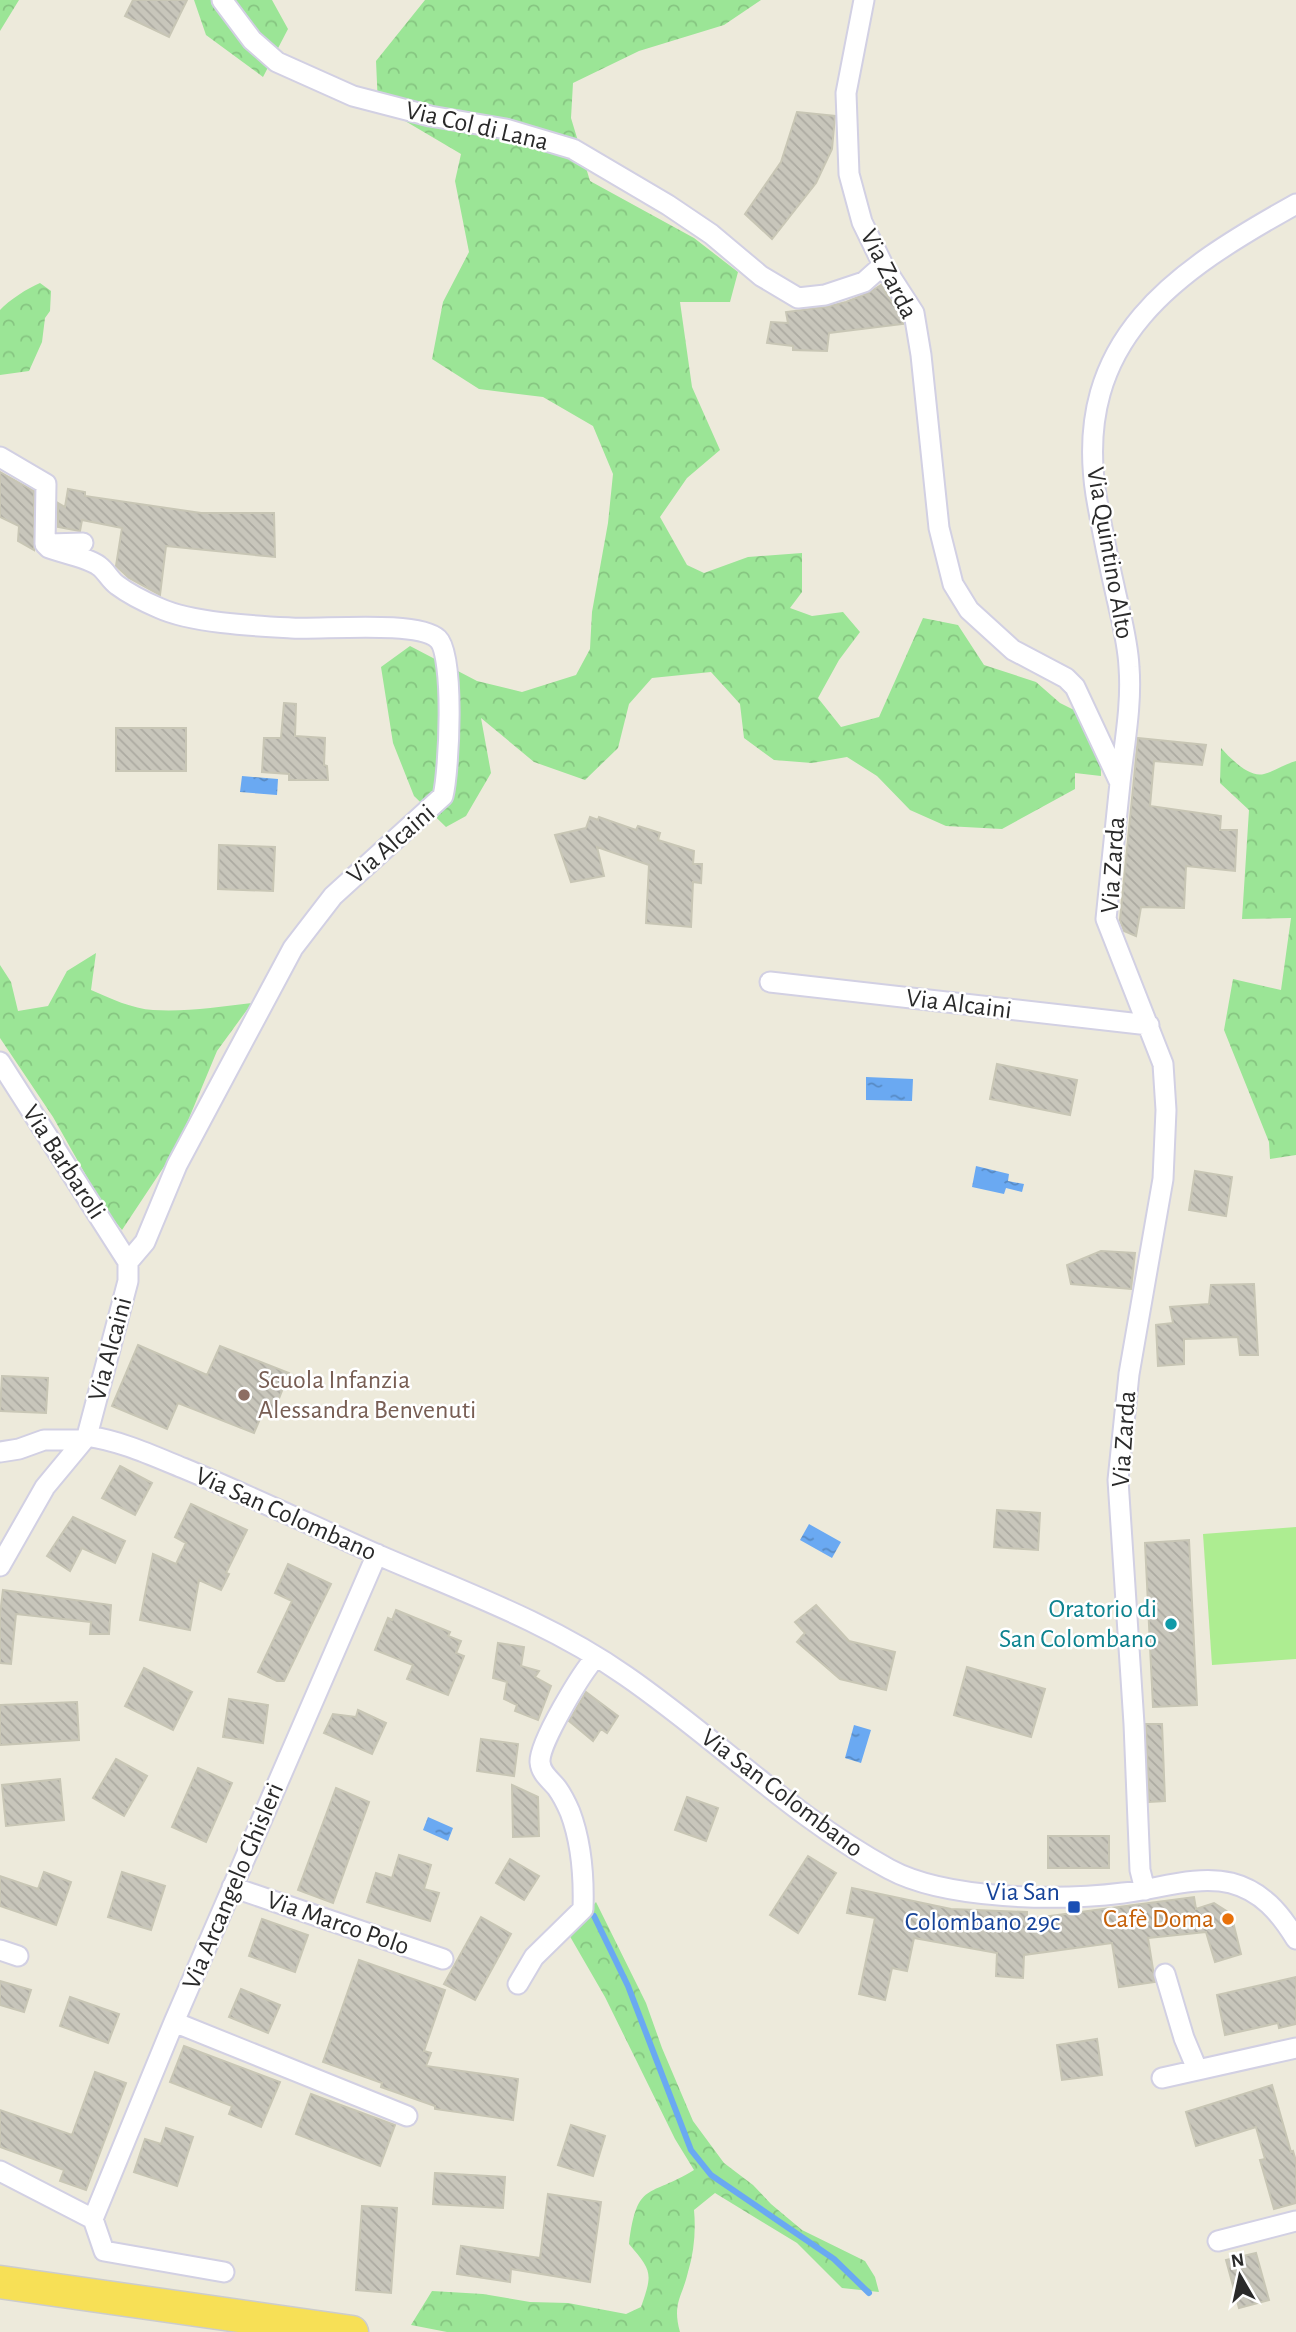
<svg xmlns="http://www.w3.org/2000/svg" width="1296" height="2332" font-family="'Alegreya Sans',sans-serif">
  <style>
    .forest { fill: url(#forest-crowns) }
    .pitch { fill: #aded91 }
    .water { fill: url(#water-ripples) }
    .lines { fill: none; stroke-linecap: round; stroke-linejoin: round }
    .stream { stroke: #6aa9f2; stroke-width: 6 }
    .building { fill: url(#building-back-hatch); stroke: #c8c6b5; stroke-width: 2 }
    .minor-casing { stroke: #d2d0e3; stroke-width: 23 }
    .trunk-casing { stroke: #ccc; stroke-width: 35 }
    .minor { stroke: #fff; stroke-width: 19 }
    .trunk { stroke: #f7e056; stroke-width: 32 }
    .education-dot { fill: #8d6e63; stroke: #fff; stroke-width: 2.5 }
    .culture-dot { fill: #0f9aa8; stroke: #fff; stroke-width: 2.5 }
    .transit-dot { fill: #1a4fb4; stroke: #fff; stroke-width: 2.5 }
    .food-dot { fill: #e8710a; stroke: #fff; stroke-width: 2.5 }
    .labels { text-anchor: middle; dominant-baseline: central; stroke-width: 5; stroke-linejoin: round; paint-order: stroke }
    .street-label { font-size: 26px; fill: #2a2a2a; stroke: #fff }
    .education-label { font-size: 26px; fill: #785e54; stroke: #fff; text-anchor: start }
    .culture-label { font-size: 26px; fill: #0d838f; stroke: #fff; text-anchor: end }
    .transit-label { font-size: 26px; fill: #164399; stroke: #fff; text-anchor: end }
    .food-label { font-size: 26px; fill: #c56008; stroke: #fff; text-anchor: end }
  </style>
  <defs>
    <pattern id="forest-crowns" width="20" height="18" patternUnits="userSpaceOnUse" patternTransform="scale(1.75)"><rect width="20" height="18" fill="#9be596"/><path d="M2 6a3 3 0 1 1 6 0M12 15a3 3 0 1 1 6 0" fill="none" stroke="#86c581"/></pattern>
    <pattern id="water-ripples" width="26" height="14" patternUnits="userSpaceOnUse" patternTransform="scale(1.75)"><rect width="26" height="14" fill="#6aa9f2"/><path d="M2 4q2-2 4 0t4 0M15 11q2-2 4 0t4 0" fill="none" stroke="#578ac4"/></pattern>
    <pattern id="building-back-hatch" width="6" height="6" patternUnits="userSpaceOnUse" patternTransform="scale(1.75)"><rect width="6" height="6" fill="#c8c6bb"/><path d="M-1 5l2 2M0 0l6 6M5-1l2 2" fill="none" stroke="#acaaa1"/></pattern>
  </defs>
  <rect width="100%" height="100%" fill="#edeadb"/>
  <!-- forest -->
  <path class="forest" d="M 0,0 L 19,0 L 0,31 Z
    M 194,0 L 272,0 L 288,29 L 263,77 L 206,35 Z
    M 425,0 L 761,0 L 724,25 L 639,51 L 573,83 L 571,118 L 590,181 L 694,238 L 738,272 L 730,302 L 680,302 L 692,387 L 720,450 L 687,478 L 660,517 L 687,565 L 704,573 L 748,557 L 802,553 L 802,592 L 790,608 L 812,616 L 843,612 L 860,632 L 839,660 L 818,698 L 841,727 L 879,717 L 923,618 L 958,625 L 984,665 L 1036,682 L 1060,703 L 1100,723 L 1101,776 L 1075,773 L 1075,789 L 1002,829 L 946,826 L 910,810 L 877,776 L 847,757 L 812,763 L 774,760 L 744,738 L 740,704 L 711,672 L 652,678 L 629,704 L 618,748 L 585,780 L 534,762 L 481,718 L 491,773 L 466,816 L 446,827 L 414,796 L 393,743 L 381,667 L 410,646 L 477,681 L 522,692 L 576,675 L 590,649 L 592,612 L 608,523 L 613,474 L 593,426 L 543,397 L 479,389 L 432,359 L 443,302 L 469,252 L 455,181 L 461,154 L 378,105 L 376,61 Z
    M 40,283 L 51,291 L 50,311 L 45,318 L 42,342 L 29,371 L 0,375 L 0,310 C 9,300 28,288 40,283 Z
    M 1221,748 C 1230,758 1249,778 1264,774 C 1275,771 1285,764 1296,761 L 1296,1155 L 1270,1159 L 1269,1142 L 1224,1030 L 1233,979 L 1281,990 L 1291,918 L 1242,919 L 1249,810 L 1220,783 Z
    M 96,953 L 91,990 C 109,998 133,1009 153,1010 C 186,1012 219,1007 252,1003 L 217,1051 L 177,1147 L 122,1230 L 105,1209 L 53,1117 L 0,1038 L 0,965 L 11,982 L 18,1011 L 48,1006 L 67,971 Z
    M 596,1902 L 646,2003 L 662,2048 L 693,2121 L 724,2163 L 753,2185 L 771,2204 L 802,2230 L 865,2261 L 875,2277 L 879,2292 L 842,2288 L 797,2243 L 715,2193 L 694,2210 C 696,2231 694,2252 688,2272 C 682,2298 672,2303 680,2332 L 447,2332 L 411,2325 L 432,2291 L 483,2294 L 530,2302 L 568,2303 L 626,2314 L 641,2307 C 653,2273 652,2271 629,2244 C 637,2180 649,2198 694,2170 L 675,2139 L 605,1997 L 568,1933 Z"/>
  <!-- pitch -->
  <path class="pitch" d="M 1296,1527 L 1296,1659 L 1212,1665 L 1203,1534 Z"/>
  <!-- water -->
  <path class="water" d="M 242,776 L 278,779 L 277,795 L 240,792 Z
    M 866,1077 L 913,1079 L 912,1101 L 866,1100 Z
    M 976,1166 L 1009,1174 L 1008,1181 L 1024,1184 L 1022,1192 L 1006,1188 L 1004,1194 L 972,1187 Z
    M 809,1524 L 841,1542 L 832,1558 L 800,1540 Z
    M 854,1725 L 871,1730 L 861,1763 L 845,1758 Z
    M 428,1817 L 453,1828 L 448,1841 L 423,1830 Z"/>
  <g class="lines">
    <!-- stream -->
    <path class="stream" d="M 594,1916 L 628,1986 L 691,2150 L 711,2175 L 834,2259 L 869,2293"/>
  </g>
  <!-- building -->
  <path class="building" d="M 133,0 L 187,0 L 169,37 L 125,16 Z
    M 797,112 L 835,116 L 832,149 L 816,183 L 772,239 L 745,214 L 781,162 Z
    M 881,285 L 902,318 L 903,324 L 829,333 L 827,351 L 793,350 L 793,346 L 767,343 L 771,322 L 788,323 L 786,312 L 826,307 L 846,302 L 868,293 Z
    M 0,472 L 34,491 L 34,550 L 18,541 L 19,526 L 0,517 Z
    M 68,489 L 85,492 L 85,496 L 201,513 L 274,513 L 275,557 L 166,546 L 160,595 L 129,578 L 116,566 L 122,528 L 82,520 L 80,531 L 58,527 L 58,503 L 65,507 Z
    M 284,703 L 296,704 L 295,736 L 325,738 L 324,765 L 327,766 L 328,780 L 289,780 L 289,774 L 262,772 L 264,738 L 281,738 Z
    M 116,728 L 186,728 L 186,771 L 116,771 Z
    M 1138,738 L 1206,745 L 1202,765 L 1154,761 L 1150,806 L 1221,816 L 1220,830 L 1237,830 L 1235,871 L 1186,866 L 1184,908 L 1141,907 L 1136,936 L 1124,931 L 1120,920 Z
    M 590,817 L 598,820 L 599,817 L 636,830 L 638,826 L 660,833 L 658,840 L 694,851 L 693,864 L 702,864 L 701,883 L 693,882 L 691,927 L 646,923 L 649,865 L 597,847 L 604,876 L 571,882 L 555,835 L 586,828 Z
    M 219,845 L 275,847 L 273,891 L 218,889 Z
    M 997,1064 L 1077,1080 L 1070,1115 L 990,1099 Z
    M 1195,1171 L 1232,1177 L 1226,1216 L 1189,1210 Z
    M 1101,1251 L 1135,1253 L 1131,1289 L 1071,1284 L 1067,1265 Z
    M 1254,1284 L 1258,1355 L 1240,1355 L 1238,1337 L 1184,1339 L 1184,1364 L 1158,1366 L 1156,1325 L 1173,1323 L 1170,1307 L 1209,1304 L 1211,1285 Z
    M 138,1345 L 207,1375 L 220,1346 L 289,1373 L 274,1411 L 265,1407 L 254,1433 L 178,1403 L 167,1429 L 112,1406 Z
    M 2,1376 L 48,1378 L 46,1413 L 0,1411 Z
    M 120,1466 L 152,1483 L 135,1515 L 102,1498 Z
    M 191,1504 L 247,1530 L 226,1573 L 229,1574 L 221,1590 L 199,1580 L 190,1630 L 140,1620 L 153,1554 L 176,1564 L 186,1543 L 175,1537 Z
    M 997,1510 L 1040,1513 L 1038,1550 L 994,1547 Z
    M 73,1517 L 125,1541 L 115,1563 L 82,1548 L 70,1571 L 47,1556 Z
    M 1189,1540 L 1197,1705 L 1153,1707 L 1145,1543 Z
    M 288,1564 L 331,1584 L 284,1681 L 277,1681 L 258,1672 L 292,1601 L 275,1593 Z
    M 3,1590 L 111,1605 L 109,1634 L 90,1634 L 91,1622 L 16,1614 L 11,1664 L 0,1663 L 0,1614 Z
    M 816,1605 L 849,1641 L 895,1652 L 886,1690 L 840,1679 L 797,1642 L 805,1633 L 795,1622 Z
    M 396,1610 L 450,1632 L 448,1636 L 461,1641 L 456,1653 L 464,1656 L 448,1695 L 407,1679 L 413,1665 L 375,1650 L 388,1618 L 392,1620 Z
    M 498,1643 L 524,1647 L 521,1666 L 539,1671 L 535,1677 L 551,1686 L 538,1720 L 515,1711 L 517,1705 L 504,1699 L 507,1682 L 493,1678 Z
    M 967,1667 L 1045,1689 L 1031,1737 L 954,1715 Z
    M 144,1668 L 192,1692 L 173,1730 L 125,1706 Z
    M 586,1692 L 618,1716 L 607,1733 L 601,1729 L 593,1741 L 569,1721 Z
    M 229,1699 L 268,1705 L 263,1743 L 223,1737 Z
    M 77,1702 L 79,1740 L 0,1745 L 0,1705 Z
    M 358,1710 L 386,1723 L 372,1754 L 324,1733 L 333,1714 L 356,1717 Z
    M 1146,1724 L 1162,1724 L 1165,1801 L 1149,1802 Z
    M 481,1739 L 518,1744 L 514,1776 L 477,1771 Z
    M 116,1759 L 147,1776 L 124,1816 L 93,1798 Z
    M 198,1768 L 232,1783 L 206,1842 L 172,1827 Z
    M 60,1779 L 64,1820 L 6,1826 L 2,1785 Z
    M 512,1785 L 538,1797 L 539,1836 L 513,1837 Z
    M 336,1788 L 369,1802 L 333,1903 L 298,1890 Z
    M 687,1797 L 718,1808 L 706,1841 L 675,1830 Z
    M 1048,1836 L 1109,1836 L 1109,1868 L 1048,1868 Z
    M 399,1855 L 431,1865 L 424,1889 L 439,1893 L 430,1921 L 367,1902 L 376,1873 L 392,1878 Z
    M 808,1856 L 836,1873 L 798,1933 L 770,1915 Z
    M 510,1859 L 539,1876 L 524,1900 L 496,1883 Z
    M 44,1872 L 71,1882 L 56,1925 L 0,1906 L 0,1876 L 38,1889 Z
    M 122,1872 L 165,1886 L 151,1930 L 108,1917 Z
    M 852,1888 L 951,1909 L 1027,1912 L 1027,1919 L 1194,1897 L 1196,1909 L 1214,1903 L 1231,1914 L 1241,1954 L 1215,1962 L 1206,1932 L 1148,1938 L 1155,1982 L 1119,1987 L 1112,1943 L 1024,1955 L 1023,1978 L 996,1976 L 997,1953 L 914,1938 L 907,1971 L 892,1968 L 885,2000 L 859,1994 L 875,1918 L 847,1913 Z
    M 481,1917 L 511,1934 L 475,2000 L 444,1984 Z
    M 262,1919 L 308,1935 L 295,1972 L 249,1956 Z
    M 359,1960 L 445,1990 L 424,2051 L 431,2053 L 426,2066 L 518,2079 L 513,2120 L 435,2109 L 435,2106 L 381,2087 L 382,2083 L 323,2062 Z
    M 1296,1977 L 1296,2024 L 1279,2028 L 1278,2023 L 1225,2035 L 1217,1995 Z
    M 0,1981 L 31,1990 L 24,2012 L 0,2005 Z
    M 241,1989 L 280,2005 L 268,2033 L 229,2017 Z
    M 70,1997 L 119,2014 L 108,2043 L 60,2026 Z
    M 1097,2039 L 1102,2075 L 1062,2080 L 1057,2045 Z
    M 184,2046 L 280,2082 L 261,2127 L 229,2114 L 232,2106 L 170,2082 Z
    M 95,2072 L 126,2083 L 86,2190 L 60,2181 L 64,2170 L 0,2147 L 0,2110 L 72,2135 Z
    M 1272,2085 L 1291,2152 L 1293,2151 L 1296,2161 L 1296,2203 L 1274,2209 L 1260,2160 L 1265,2159 L 1256,2127 L 1196,2146 L 1186,2112 Z
    M 311,2094 L 395,2125 L 380,2166 L 296,2134 Z
    M 571,2125 L 605,2136 L 593,2176 L 558,2165 Z
    M 166,2128 L 193,2137 L 177,2186 L 134,2172 L 145,2139 L 161,2144 Z
    M 435,2173 L 505,2177 L 503,2208 L 433,2204 Z
    M 548,2194 L 601,2202 L 590,2282 L 511,2269 L 510,2282 L 457,2274 L 461,2246 L 540,2258 Z
    M 362,2206 L 397,2208 L 391,2293 L 356,2290 Z
    M 1256,2253 L 1269,2300 L 1239,2308 L 1226,2260 Z"/>
  <g class="lines">
    <!-- minor casing -->
    <g class="minor-casing">
      <path id="minor" d="M 222,0 L 252,40 L 277,62 L 353,96 L 430,116 L 506,129 L 573,149 L 668,205 L 711,234 L 761,276 L 798,298 L 825,295 L 864,282 L 883,265
        M 864,0 L 846,93 L 849,174 L 862,222 L 883,265 L 914,313 L 921,355 L 939,528 L 953,584 L 969,610 L 1013,650 L 1066,678 L 1075,687 L 1120,783 L 1106,919 L 1163,1064 L 1166,1110 L 1163,1179 L 1129,1374 L 1118,1480 L 1134,1724 L 1140,1870 L 1145,1890
        M 0,457 L 46,484 L 45,544 L 49,548 C 62,553 89,558 99,566 C 106,571 110,580 117,585 C 129,594 145,602 159,608 C 192,623 254,626 291,628 C 321,630 418,620 438,639 C 455,655 449,772 443,796 L 333,896 L 293,948 L 177,1165 L 145,1242 L 128,1262 L 128,1281 L 87,1436
        M 49,544 L 83,543
        M 1120,783 C 1124,745 1132,705 1129,667 C 1128,644 1122,621 1117,599 C 1109,564 1102,530 1096,495 C 1072,339 1176,271 1296,204
        M 770,982 L 1149,1025
        M 0,1062 L 128,1262
        M 0,1452 L 19,1449 L 44,1440 L 84,1440 L 87,1436 C 121,1441 151,1455 183,1468 C 248,1495 311,1525 376,1554 C 461,1591 549,1622 626,1676 C 716,1738 793,1817 889,1869 C 946,1900 1059,1901 1123,1893 C 1158,1889 1196,1875 1231,1883 C 1262,1891 1280,1913 1296,1939
        M 0,1566 L 45,1487 L 84,1440
        M 232,1887 L 443,1959
        M 0,1950 L 18,1956
        M 1165,1974 L 1184,2038 L 1197,2069
        M 518,1984 L 534,1957 L 583,1909 C 584,1878 581,1841 570,1812 C 567,1805 562,1795 557,1788 C 550,1779 541,1774 540,1762 C 539,1743 582,1672 596,1657
        M 174,2022 L 407,2116
        M 1162,2078 L 1296,2048
        M 0,2171 L 93,2219
        M 1218,2241 L 1296,2221
        M 224,2272 L 104,2251 L 93,2219 L 174,2022 L 377,1554"/>
    </g>
    <!-- trunk casing -->
    <g class="trunk-casing">
      <path id="trunk" d="M 0,2282 L 352,2332"/>
    </g>
    <!-- minor -->
    <use href="#minor" class="minor"/>
    <!-- trunk -->
    <use href="#trunk" class="trunk"/>
  </g>
  <!-- markers -->
  <circle class="education-dot" cx="244" cy="1395" r="7"/>
  <circle class="culture-dot" cx="1171" cy="1624" r="7"/>
  <rect class="transit-dot" x="1067" y="1900" width="14" height="14" rx="3.5"/>
  <circle class="food-dot" cx="1228" cy="1919" r="7"/>
  <g class="labels">
    <!-- street labels -->
    <g class="street-label">
      <text transform="translate(477 126) rotate(13)">Via Col di Lana</text>
      <text transform="translate(889 274) rotate(63)">Via Zarda</text>
      <text transform="translate(1110 553) rotate(80)">Via Quintino Alto</text>
      <text transform="translate(391 844) rotate(-41)">Via Alcaini</text>
      <text transform="translate(1113 865) rotate(-86)">Via Zarda</text>
      <text transform="translate(959 1004) rotate(7)">Via Alcaini</text>
      <text transform="translate(64 1162) rotate(57)">Via Barbaroli</text>
      <text transform="translate(110 1349) rotate(-75)">Via Alcaini</text>
      <text transform="translate(1124 1439) rotate(-86)">Via Zarda</text>
      <text transform="translate(286 1514) rotate(24)">Via San Colombano</text>
      <text transform="translate(782 1793) rotate(37)">Via San Colombano</text>
      <text transform="translate(233 1886) rotate(-67)">Via Arcangelo Ghisleri</text>
      <text transform="translate(338 1923) rotate(19)">Via Marco Polo</text>
    </g>
    <!-- education labels -->
    <g class="education-label">
      <text x="258" y="1380">Scuola Infanzia<tspan x="258" dy="30">Alessandra Benvenuti</tspan></text>
    </g>
    <!-- culture labels -->
    <g class="culture-label">
      <text x="1157" y="1609">Oratorio di<tspan x="1157" dy="30">San Colombano</tspan></text>
    </g>
    <!-- transit labels -->
    <g class="transit-label">
      <text x="1060" y="1892">Via San<tspan x="1060" dy="30">Colombano 29c</tspan></text>
    </g>
    <!-- food labels -->
    <g class="food-label">
      <text x="1214" y="1919">Cafè Doma</text>
    </g>
  </g>
  <!-- north arrow -->
  <g transform="translate(1240 2276) rotate(351)" stroke="#ffffff" stroke-width="5" paint-order="stroke">
  <path d="M0-5L12 26L0 18L-12 26Z" fill="#2a2a2a"/>
  <text y="-10" font-size="19" font-weight="bold" text-anchor="middle" fill="#2a2a2a">N</text>
  </g>
</svg>
